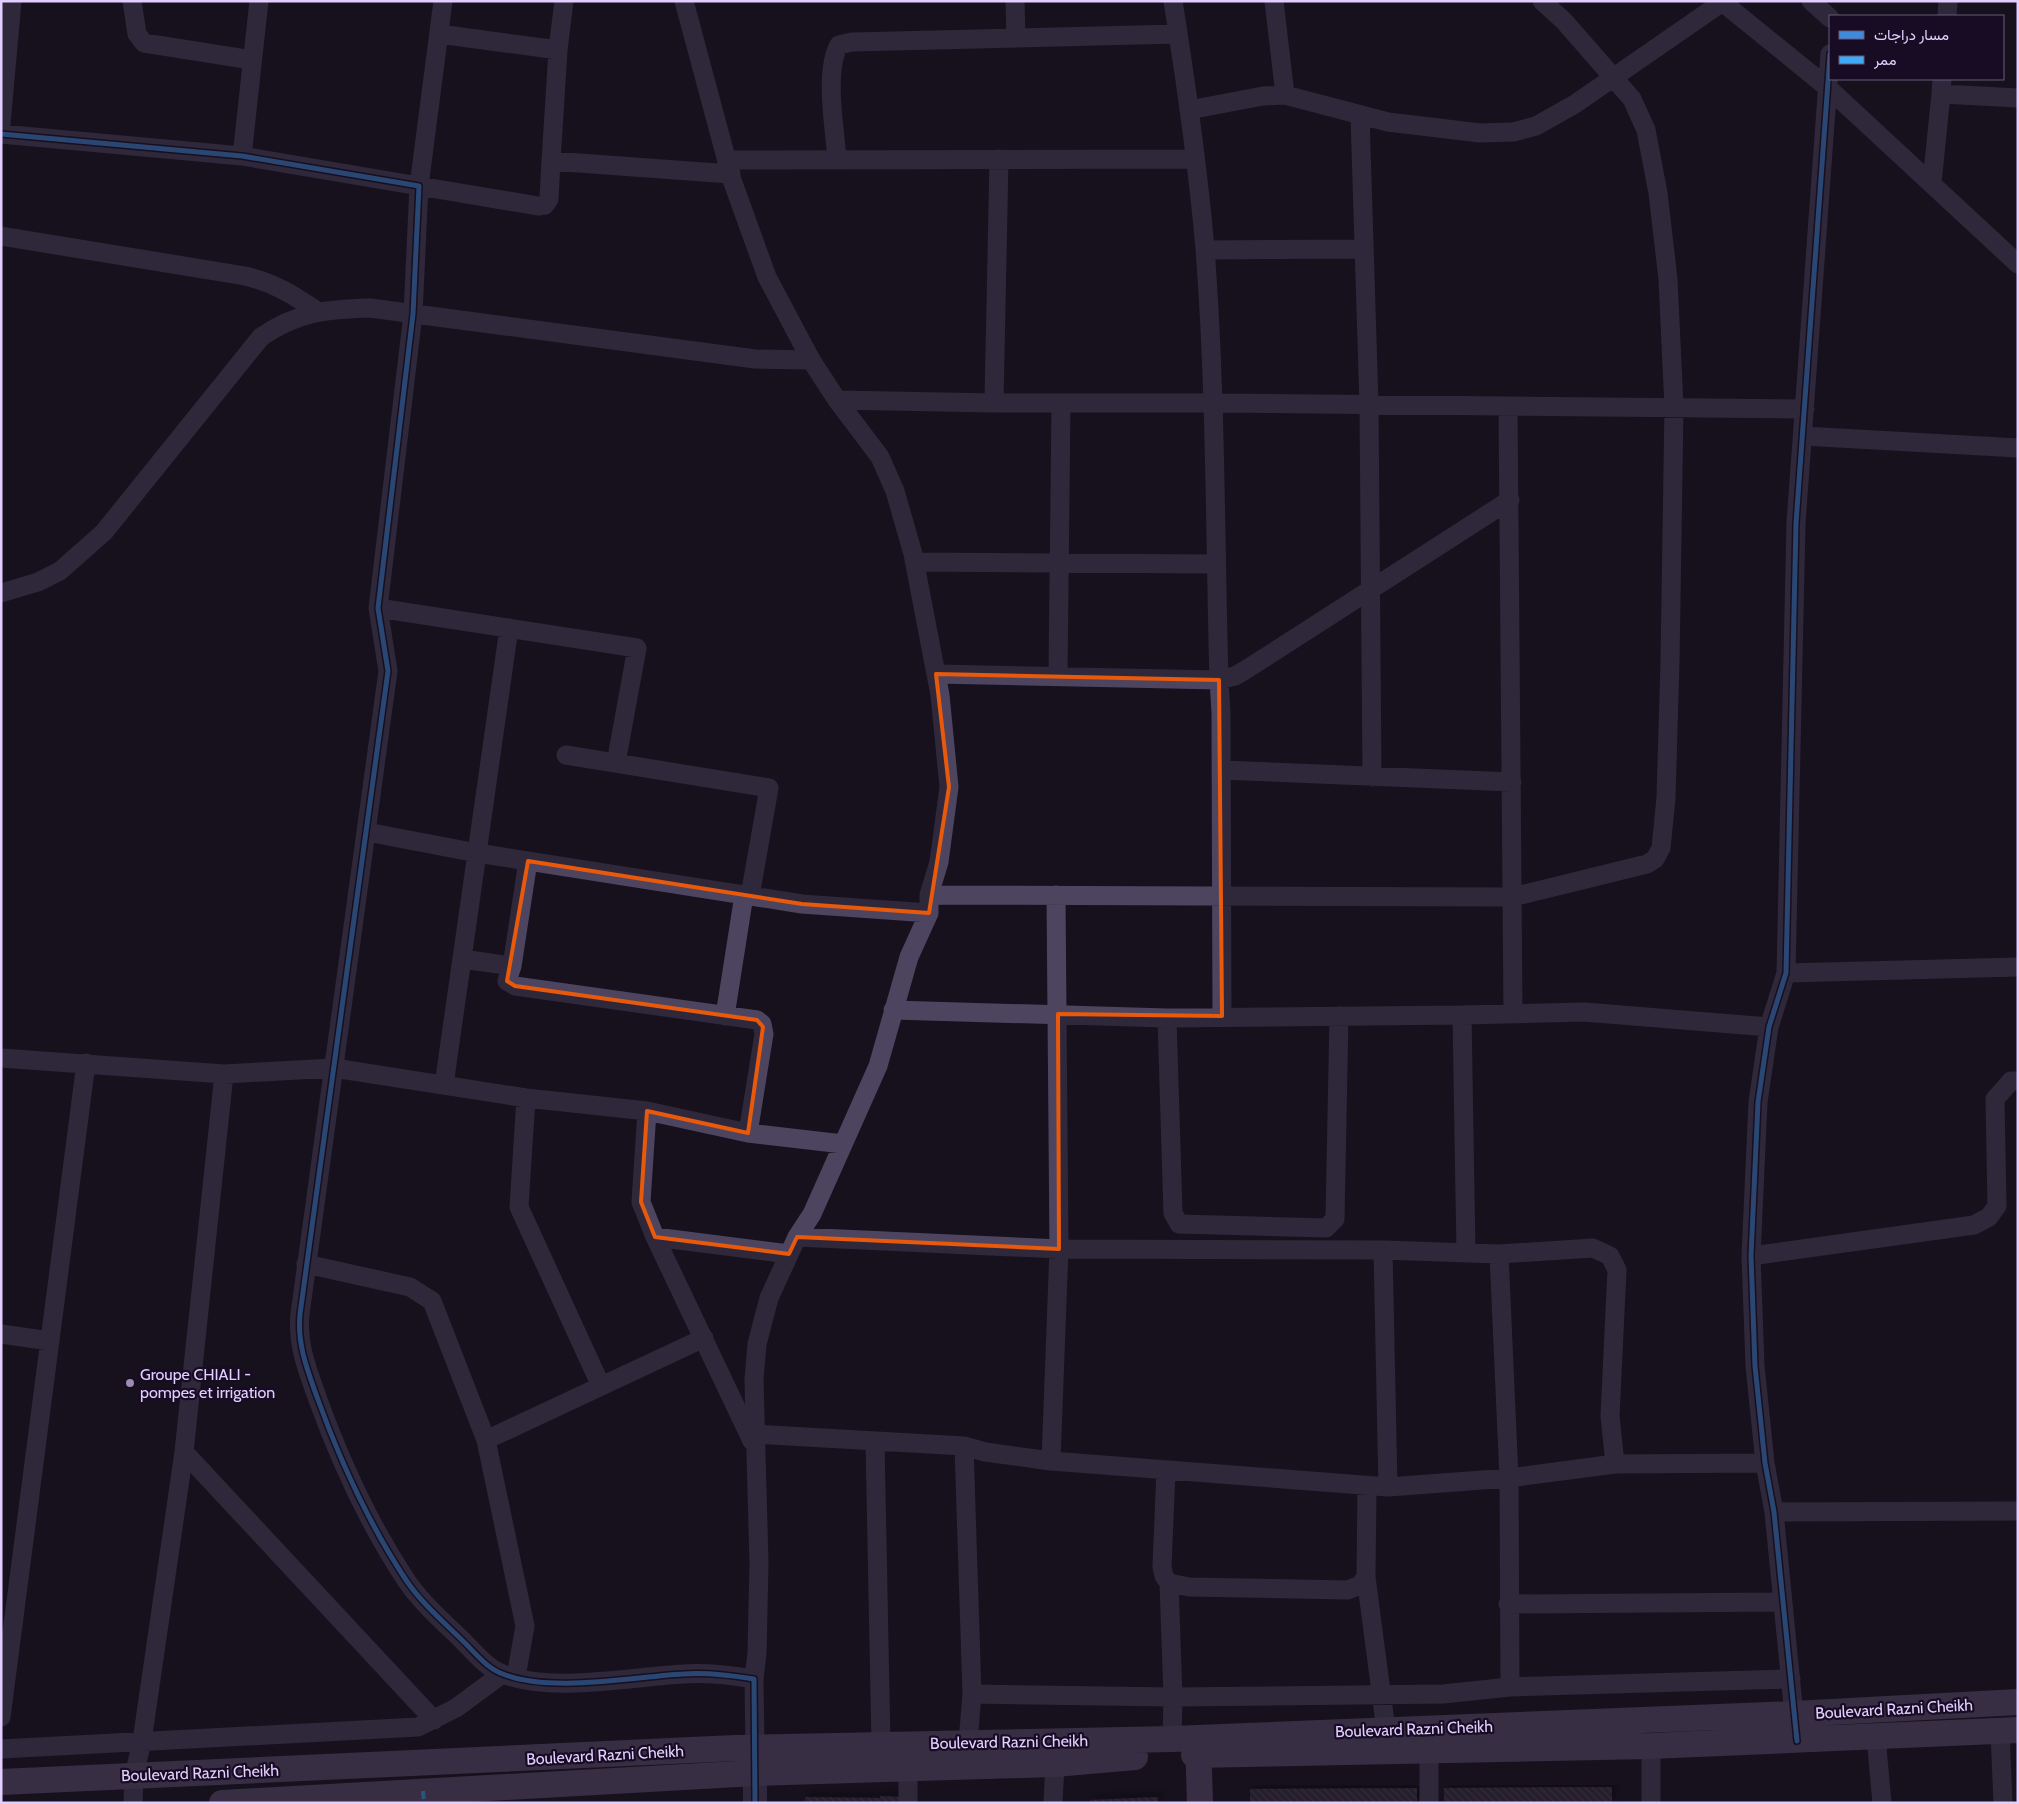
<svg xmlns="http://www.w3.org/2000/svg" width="2019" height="1804" font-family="Cabin,Vazirmatn,sans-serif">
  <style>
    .building { fill: url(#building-back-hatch); filter: url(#shadow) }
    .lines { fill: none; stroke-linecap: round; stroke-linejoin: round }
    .minor { stroke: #4d455f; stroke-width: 19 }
    .tertiary { stroke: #4d455f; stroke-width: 24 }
    .secondary { stroke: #5d5272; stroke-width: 26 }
    .quiet { stroke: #3fa9f5; stroke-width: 4; stroke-dasharray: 8 4; stroke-linecap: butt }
    .cycleway-casing { stroke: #170c23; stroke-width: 8 }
    .cycleway { stroke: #408adc; stroke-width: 5 }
    .marked { fill: none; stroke: #e8590c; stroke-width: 4; stroke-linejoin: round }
    .poi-dot { fill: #9b8cb0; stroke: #170c23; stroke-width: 2 }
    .labels { text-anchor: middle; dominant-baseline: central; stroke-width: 4.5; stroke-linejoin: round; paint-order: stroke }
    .poi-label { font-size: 16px; fill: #e2cfff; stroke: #170c23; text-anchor: start }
    .street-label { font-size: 16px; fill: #e2cfff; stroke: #170c23 }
  </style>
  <defs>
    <pattern id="building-back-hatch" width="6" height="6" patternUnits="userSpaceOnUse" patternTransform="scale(1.25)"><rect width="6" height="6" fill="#372f40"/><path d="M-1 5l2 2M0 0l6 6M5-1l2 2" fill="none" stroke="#544c5d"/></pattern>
    <filter id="shadow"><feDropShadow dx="4.5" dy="-4.5" stdDeviation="2.5" flood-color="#0009"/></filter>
  </defs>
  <rect width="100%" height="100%" fill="#17111e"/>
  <!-- building -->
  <path class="building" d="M 1612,1787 L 1612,1803 L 1444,1803 L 1444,1788 Z
    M 1417,1788 L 1417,1803 L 1250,1803 L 1250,1789 Z
    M 880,1796 L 900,1797 L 900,1803 L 800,1803 L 805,1801 L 805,1797 L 880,1798 Z
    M 1158,1797 L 1158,1803 L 1090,1803 L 1090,1800 Z"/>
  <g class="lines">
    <!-- minor -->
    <path class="minor" d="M 132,1 L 137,34 L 144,43 L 252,60
      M 443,1 L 419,186 L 538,206 L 545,205 L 549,199 L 551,161 L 731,174
      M 1015,1 L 1016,38
      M 1173,1 C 1186,83 1198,166 1205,249 C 1216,392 1215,537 1219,680 L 1235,676 L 1247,669 L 1510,500
      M 1274,1 L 1285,95
      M 1721,1 L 1827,87 L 2018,264
      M 1811,1 L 1830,18
      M 1947,16 L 1948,1
      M 439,34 L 558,50
      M 1942,79 L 1941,94 L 2018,98
      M 1189,110 L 1263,96 L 1285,95 L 1388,122 L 1480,133 L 1513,132 L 1536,126 L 1575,104 L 1724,1
      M 1360,115 L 1369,405 L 1372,777
      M 1,124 L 12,1
      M 1,134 L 242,156 L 419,186 L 413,314 L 378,608 L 388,671 L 300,1314 C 297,1344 307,1369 317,1397 C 340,1461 369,1524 406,1580 C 422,1604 445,1623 465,1643 C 476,1654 488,1669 503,1674 C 550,1693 631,1677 683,1674 C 707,1672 730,1675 754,1679 L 755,1747
      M 242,156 L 259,1
      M 727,160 L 1195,159
      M 837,160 C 835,129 824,71 839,45 L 852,42 L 1178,34
      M 551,161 L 558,50 L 564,1
      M 1932,183 L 1941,94
      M 1,236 L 245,276 C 274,283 292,294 317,311
      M 1205,250 L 1364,249
      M 811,360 L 837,400 L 994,403 L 1212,403 L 1805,409
      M 994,403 L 999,159
      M 1508,406 L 1513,1012
      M 1803,436 L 2018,448
      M 915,562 L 1216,564
      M 1,593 L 38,582 L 60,571 L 104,532 L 261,337 C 297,312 327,309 370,308 L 755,359 L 811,360 L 767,277 L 732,180 L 684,1
      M 378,608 L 637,648 L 616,763
      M 936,674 L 1219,680 L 1221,713 L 1222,1016
      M 1058,677 L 1061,403
      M 566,755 L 769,788 L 750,896
      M 1221,770 L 1512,782
      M 367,832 L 477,853 L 802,904 L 929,913
      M 528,861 L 512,966 L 507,981 L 515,986 L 757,1020 L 762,1024 L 764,1034 L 748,1133
      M 929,895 L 1513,897 L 1647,864 L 1655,859 L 1661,848 L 1666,798 L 1670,662 L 1674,407 L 1668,279 L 1658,193 L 1646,130 L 1632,99 L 1564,21 L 1542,1
      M 462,959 L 512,966
      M 1786,973 L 2018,967
      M 893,1010 L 1167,1018 L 1462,1015 L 1584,1012 L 1769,1027
      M 1462,1015 L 1466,1253
      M 725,1016 L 744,895
      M 1167,1018 L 1173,1213 L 1179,1224 L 1326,1228 L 1335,1219 L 1339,1016
      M 1,1058 L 224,1074 L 334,1068 L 526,1098 L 647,1111 L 748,1133 L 843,1144
      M 444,1085 L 509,628
      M 526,1098 L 519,1207 L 601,1386
      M 647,1111 L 641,1202 L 655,1237 L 752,1441
      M 655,1237 L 789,1254
      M 797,1237 L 1059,1249 L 1056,895
      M 1383,1250 L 1388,1487
      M 1751,1256 L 1974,1225 L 1989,1217 L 1997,1206 L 1995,1099 L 2011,1081 L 2018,1081
      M 306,1264 L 410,1287 L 432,1301 L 486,1440 L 704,1338
      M 1,1334 L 50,1341
      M 755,1434 L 964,1446
      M 486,1440 L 525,1626 L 516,1677
      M 875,1442 L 881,1744
      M 184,1452 L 434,1720
      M 1615,1464 L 1509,1478 L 1388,1487 L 1051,1461 L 1059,1249 L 1383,1250 L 1499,1254 L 1593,1248 L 1610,1256 L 1617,1270 L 1610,1416 L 1615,1464 L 1765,1463
      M 1166,1470 L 1162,1567 L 1164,1576 L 1169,1583 L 1189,1587 L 1348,1590 L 1360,1585 L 1366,1577 L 1367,1486
      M 1774,1512 L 2018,1511
      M 1366,1577 L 1386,1730
      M 1169,1583 L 1173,1697 L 1172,1739
      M 1508,1604 L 1782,1602
      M 754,1679 L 757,1653 L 759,1563 L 754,1380 L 757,1344 L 769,1298 L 797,1237 L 812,1214 L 878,1066 L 909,957 L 929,913 L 929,895 L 939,862 L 949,787 L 940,695 L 913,554 L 895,491 L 880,457 L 837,400
      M 1510,1687 L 1791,1679
      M 972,1694 L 1173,1697 L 1443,1694 L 1510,1687 L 1509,1478 L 1499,1254
      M 1,1717 L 86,1063
      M 1795,1725 L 1774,1512 L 1765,1463 L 1755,1366 L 1751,1256 L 1758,1102 L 1769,1027 L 1786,973 L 1796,523 L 1830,54
      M 2000,1731 L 2003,1803
      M 1876,1737 L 1882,1803
      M 968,1742 L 972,1694 L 964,1446 L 985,1452 L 1051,1461
      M 1651,1746 L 1651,1803
      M 1,1749 L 418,1727 L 456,1708 L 502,1674
      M 133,1803 L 134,1776 L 142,1741 L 184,1452 L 224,1074
      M 908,1803 L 908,1769
      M 1053,1803 L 1055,1764
      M 1429,1803 L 1429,1751"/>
    <!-- tertiary -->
    <path class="tertiary" d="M 755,1803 L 755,1755"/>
    <!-- secondary -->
    <path class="secondary" d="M 1198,1739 L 1200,1803
      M 1194,1755 L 1651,1746 L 2018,1730
      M 1,1782 L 735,1748 L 1172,1739 L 1794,1714 L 2018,1702
      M 222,1803 L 755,1773 L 1055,1764 L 1135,1757"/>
    <!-- quiet -->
    <path class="quiet" d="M 423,1791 L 424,1803"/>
    <!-- cycleway casing -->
    <g class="cycleway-casing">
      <path id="cycleway" d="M 1,134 L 242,156 L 419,186 L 413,314 L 378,608 L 388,671 L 300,1314 C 297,1344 307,1369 317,1397 C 340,1461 369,1524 406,1580 C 422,1604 445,1623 465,1643 C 476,1654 488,1669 503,1674 C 550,1693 631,1677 683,1674 C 707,1672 730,1675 754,1679 L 755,1803
        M 1797,1741 L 1774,1512 L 1765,1463 L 1755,1366 L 1751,1256 L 1758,1102 L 1769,1027 L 1786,973 L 1796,523 L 1830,54"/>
    </g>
    <!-- cycleway -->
    <use href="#cycleway" class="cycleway"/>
  </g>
  <!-- marked area -->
  <path d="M0 0H2019V1804H0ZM 936,674 L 1219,680 L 1222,1016 L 1058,1014 L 1059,1249 L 797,1237 L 789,1254 L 655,1237 L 641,1202 L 647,1111 L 748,1133 L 763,1027 L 757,1020 L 515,986 L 507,981 L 528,861 L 802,904 L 929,913 L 949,787 Z" fill="#17111e" fill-opacity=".55" fill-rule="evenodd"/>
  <path class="marked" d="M 936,674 L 1219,680 L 1222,1016 L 1058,1014 L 1059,1249 L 797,1237 L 789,1254 L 655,1237 L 641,1202 L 647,1111 L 748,1133 L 763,1027 L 757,1020 L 515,986 L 507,981 L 528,861 L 802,904 L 929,913 L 949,787 Z"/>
  <!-- markers -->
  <circle class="poi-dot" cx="130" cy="1383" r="5"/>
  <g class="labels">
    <!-- poi labels -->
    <g class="poi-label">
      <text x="140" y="1374">Groupe CHIALI -<tspan x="140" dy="18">pompes et irrigation</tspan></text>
    </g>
    <!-- street labels -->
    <g class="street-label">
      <text transform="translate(1894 1709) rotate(-3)">Boulevard Razni Cheikh</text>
      <text transform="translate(1414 1729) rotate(-2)">Boulevard Razni Cheikh</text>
      <text transform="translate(1009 1742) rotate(-1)">Boulevard Razni Cheikh</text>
      <text transform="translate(605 1755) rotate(-3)">Boulevard Razni Cheikh</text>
      <text transform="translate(200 1773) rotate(-2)">Boulevard Razni Cheikh</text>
    </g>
  </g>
  <!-- border -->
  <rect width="2019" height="1804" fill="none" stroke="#e2cfff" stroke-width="5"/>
  <!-- legend -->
  <rect x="1829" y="15" width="175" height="65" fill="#170c23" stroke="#685a7b"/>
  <rect x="1839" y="31" width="25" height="8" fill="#408adc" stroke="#685a7b"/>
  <text x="1874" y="40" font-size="15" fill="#e2cfff">مسار دراجات</text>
  <rect x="1839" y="56" width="25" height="8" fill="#3fa9f5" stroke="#685a7b"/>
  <text x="1874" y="65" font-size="15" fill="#e2cfff">ممر</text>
</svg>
